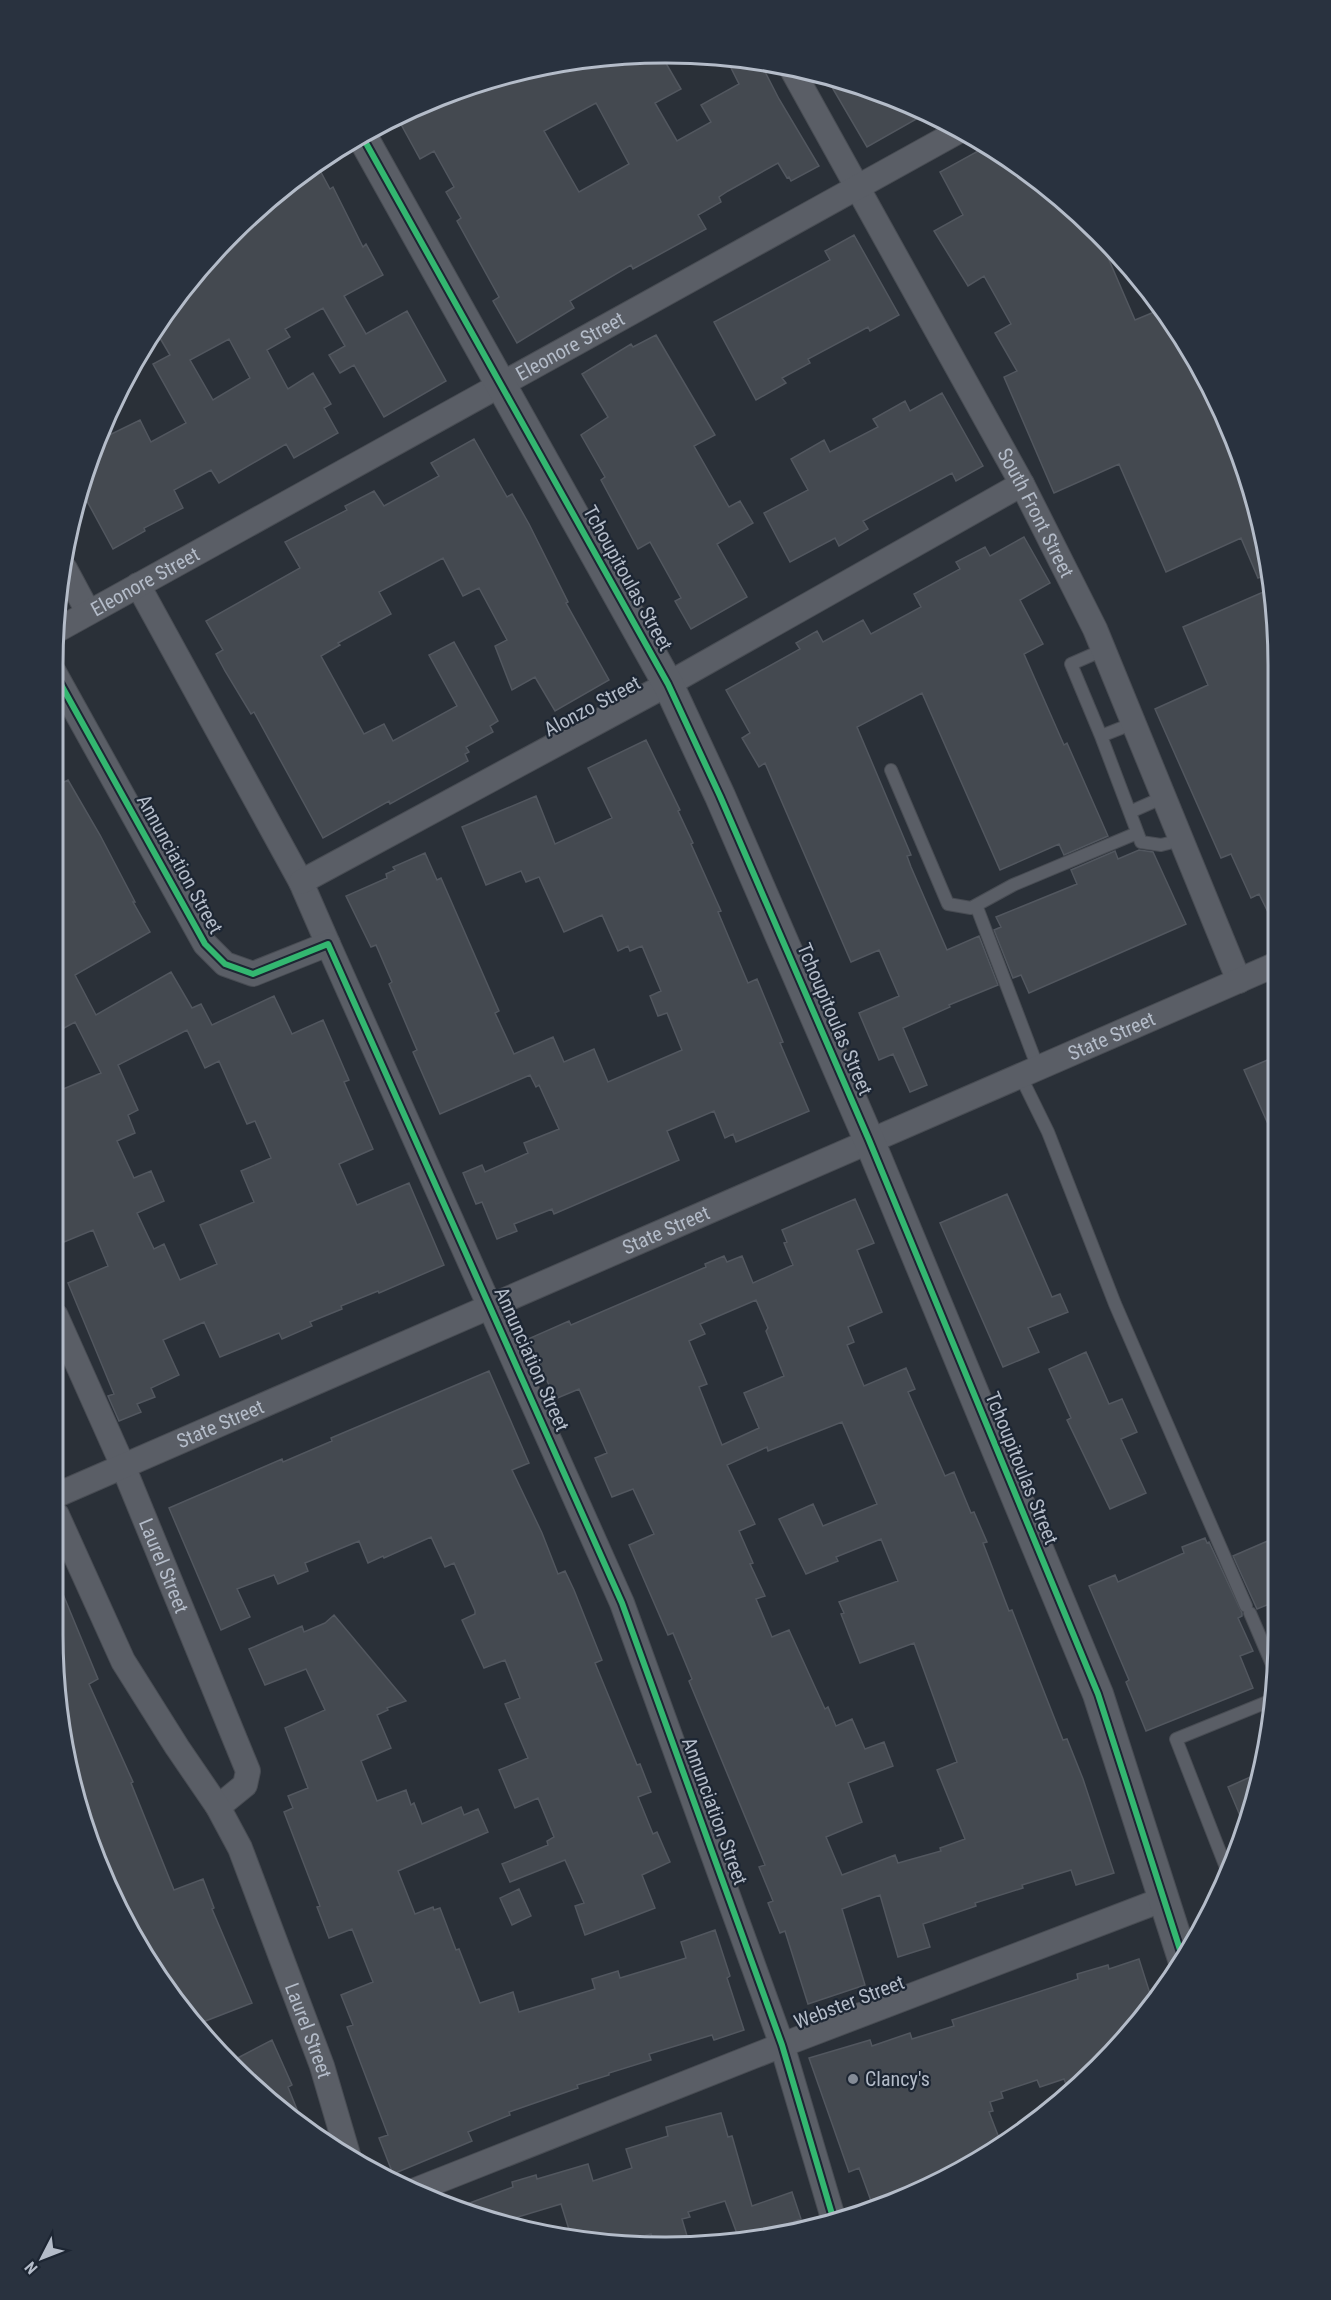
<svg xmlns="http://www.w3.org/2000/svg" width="1331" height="2300" font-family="'Roboto Condensed',sans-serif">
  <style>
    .building { fill: #444950; stroke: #52575f; stroke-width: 1.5; fill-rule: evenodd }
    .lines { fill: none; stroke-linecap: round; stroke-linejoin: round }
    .service-casing { stroke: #484c53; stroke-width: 14 }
    .minor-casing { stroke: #484c53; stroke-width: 26 }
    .tertiary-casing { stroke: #484c53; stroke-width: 32 }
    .service { stroke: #5a5e66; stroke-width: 12 }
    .minor { stroke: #5a5e66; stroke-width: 24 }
    .tertiary { stroke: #5a5e66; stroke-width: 30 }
    .cycleway-casing { stroke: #1d2633; stroke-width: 10 }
    .cycleway { stroke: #33b770; stroke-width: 6 }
    .poi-dot { fill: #848b96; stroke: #1d2633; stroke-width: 2 }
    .labels { text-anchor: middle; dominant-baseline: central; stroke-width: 4.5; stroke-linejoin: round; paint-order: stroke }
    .street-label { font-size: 20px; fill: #b4bcc9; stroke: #1d2633 }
    .poi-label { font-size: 20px; fill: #b4bcc9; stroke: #1d2633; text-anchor: start }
    .rim { fill: none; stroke: #b4bcc9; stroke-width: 3 }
  </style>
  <rect width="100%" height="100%" fill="#2a3038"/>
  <!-- building -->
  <path class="building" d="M 660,53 L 681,89 L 655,103 L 677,141 L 711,122 L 701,105 L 739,84 L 726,58 L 760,62 L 779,99 L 819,166 L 791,181 L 789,177 L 787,178 L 778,163 L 728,191 L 719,197 L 721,202 L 698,215 L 706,229 L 633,269 L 631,265 L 570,301 L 574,308 L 517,343 L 493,301 L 499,297 L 457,221 L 461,218 L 446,192 L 454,187 L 434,151 L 420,159 L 397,117 L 431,99 L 546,64 ZM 596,103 L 629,164 L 579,192 L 544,131 Z
    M 826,77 L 900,99 L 914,106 L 920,117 L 867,147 Z
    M 987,146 L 1006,156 L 1099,232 L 1107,243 L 1103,246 L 1135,320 L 1159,310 L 1186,345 L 1196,368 L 1200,367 L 1246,469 L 1267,575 L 1258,578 L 1241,538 L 1166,572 L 1119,464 L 1054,493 L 1004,377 L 1017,371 L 995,333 L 1011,324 L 984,276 L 968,286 L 934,231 L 963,215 L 940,172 Z
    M 316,163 L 330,189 L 333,187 L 363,247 L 366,244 L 383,275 L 344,296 L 366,334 L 407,311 L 446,381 L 384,417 L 354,365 L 340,373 L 329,355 L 345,346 L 323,308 L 285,329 L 290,337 L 267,350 L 288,389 L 313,373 L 331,404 L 324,408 L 338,433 L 294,458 L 286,444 L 219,483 L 211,470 L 174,490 L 183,508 L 144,528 L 145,531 L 113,549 L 81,490 L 85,468 L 99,440 L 140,420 L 151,442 L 186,423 L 153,364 L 170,355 L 154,328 L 156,325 L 232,232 ZM 229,339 L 250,378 L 213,400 L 190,360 Z
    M 854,235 L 899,315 L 870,331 L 868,327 L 808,359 L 810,363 L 782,378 L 786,383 L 756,400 L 714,322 L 830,260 L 825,251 Z
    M 656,335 L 715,435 L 694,446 L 729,507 L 740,501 L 753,523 L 717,544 L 747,597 L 691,629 L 675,601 L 681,598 L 650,542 L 638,549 L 601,480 L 605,477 L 581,435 L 608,417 L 582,374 L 631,344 L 633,347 Z
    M 942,393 L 983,466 L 956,481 L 952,473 L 863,521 L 868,529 L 839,546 L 835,538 L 790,562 L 764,513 L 808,490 L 791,459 L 824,440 L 830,452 L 878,427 L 873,419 L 905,401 L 910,411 Z
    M 474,439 L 507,497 L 512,494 L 529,524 L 568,602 L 566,603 L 609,680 L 555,711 L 535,677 L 512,690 L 495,646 L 507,640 L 479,588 L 463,596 L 443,558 L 379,592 L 391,614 L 338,643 L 340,645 L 321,656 L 364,734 L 384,724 L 393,741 L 457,706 L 429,655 L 454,642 L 498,721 L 490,726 L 493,732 L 466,747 L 469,752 L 465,754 L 468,761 L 390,804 L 389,801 L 323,838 L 254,712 L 251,714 L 225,671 L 216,654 L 223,650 L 206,621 L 300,568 L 285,542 L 347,510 L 345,506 L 374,491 L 384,506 L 439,476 L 431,463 Z
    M 1024,537 L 1050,583 L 1020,600 L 1043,644 L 1024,654 L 1064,745 L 1067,743 L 1108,836 L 1064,855 L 1059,844 L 1000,870 L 922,693 L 857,727 L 911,855 L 907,856 L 911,867 L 947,950 L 979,936 L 998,985 L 949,1005 L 950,1007 L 903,1028 L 927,1085 L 910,1092 L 893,1054 L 879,1060 L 859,1013 L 899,996 L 879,950 L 851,962 L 765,763 L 759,767 L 742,738 L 750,733 L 726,690 L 800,649 L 796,643 L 817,631 L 823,642 L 863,620 L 871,634 L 921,607 L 914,594 L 960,569 L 956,562 L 985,547 L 990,556 Z
    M 1270,589 L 1277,625 L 1277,930 L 1259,894 L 1251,898 L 1231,854 L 1221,858 L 1155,709 L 1208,685 L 1183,627 Z
    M 646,740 L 680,810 L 678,811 L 693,843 L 691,844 L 721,911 L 718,912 L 748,983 L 757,979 L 783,1042 L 780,1043 L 809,1111 L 736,1142 L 733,1134 L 725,1138 L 714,1111 L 667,1131 L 679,1160 L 554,1214 L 552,1209 L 514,1224 L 517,1231 L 497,1239 L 482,1202 L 476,1204 L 463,1173 L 482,1165 L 485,1172 L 528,1153 L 524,1143 L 559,1129 L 539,1085 L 536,1087 L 530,1075 L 440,1114 L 413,1052 L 417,1050 L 389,984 L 392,982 L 376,945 L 371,947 L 346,896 L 387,878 L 386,874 L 395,870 L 393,867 L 425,853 L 437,880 L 441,878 L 499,1011 L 495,1013 L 514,1054 L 553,1037 L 564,1062 L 594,1049 L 608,1082 L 682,1050 L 667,1013 L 658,1016 L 650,996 L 661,991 L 642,946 L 630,951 L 628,946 L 618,951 L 602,915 L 564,932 L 539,877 L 526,882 L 521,871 L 486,885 L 462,827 L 536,796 L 555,844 L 612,818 L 588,768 Z
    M 68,780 L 100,835 L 135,902 L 133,902 L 150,932 L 75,975 L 96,1015 L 171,972 L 192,1008 L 201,1004 L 212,1025 L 274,996 L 292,1034 L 323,1020 L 349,1080 L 344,1082 L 373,1149 L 339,1164 L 357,1205 L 409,1183 L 444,1265 L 379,1293 L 378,1291 L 341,1306 L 342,1309 L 310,1322 L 312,1326 L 282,1339 L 279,1333 L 220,1357 L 204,1322 L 163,1340 L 179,1375 L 151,1388 L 155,1397 L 137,1404 L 141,1412 L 119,1421 L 108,1396 L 114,1394 L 68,1283 L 108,1266 L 93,1230 L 64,1242 L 56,1223 L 56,1092 L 101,1073 L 75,1022 L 55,1033 L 54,787 ZM 187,1030 L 205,1068 L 219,1061 L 247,1124 L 255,1121 L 271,1158 L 241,1171 L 254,1202 L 200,1225 L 217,1264 L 180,1280 L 164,1244 L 154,1249 L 137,1213 L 164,1201 L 151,1171 L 134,1178 L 117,1141 L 135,1133 L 128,1115 L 138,1110 L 118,1065 Z
    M 1139,850 L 1153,852 L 1186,924 L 1029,993 L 1021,975 L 1013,978 L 994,930 L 1001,927 L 996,917 L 1077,884 L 1071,870 L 1115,851 L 1118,859 Z
    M 1277,1056 L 1277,1144 L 1244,1070 Z
    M 1007,1194 L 1052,1297 L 1060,1294 L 1068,1312 L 1028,1328 L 1039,1352 L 1003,1367 L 940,1223 Z
    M 855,1199 L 874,1243 L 857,1250 L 882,1312 L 848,1327 L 854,1342 L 847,1345 L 864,1386 L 906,1368 L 915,1389 L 908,1392 L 945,1476 L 954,1472 L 971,1513 L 974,1512 L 987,1542 L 983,1543 L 1009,1611 L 1012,1610 L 1063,1740 L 1067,1739 L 1083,1779 L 1114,1873 L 1076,1885 L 1071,1870 L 1022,1885 L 1023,1888 L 975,1903 L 976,1906 L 923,1924 L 930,1947 L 898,1957 L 880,1895 L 842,1909 L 865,1985 L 808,2004 L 785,1931 L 780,1933 L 768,1903 L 773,1901 L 759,1867 L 765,1865 L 689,1681 L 692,1679 L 673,1633 L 668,1635 L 629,1545 L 654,1534 L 633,1489 L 612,1497 L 595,1458 L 607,1453 L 579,1389 L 555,1399 L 538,1360 L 531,1363 L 523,1347 L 530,1343 L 528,1339 L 569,1321 L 571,1325 L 706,1267 L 705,1264 L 724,1256 L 727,1262 L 742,1256 L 753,1283 L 793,1265 L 784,1243 L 787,1242 L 782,1230 ZM 756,1300 L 768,1328 L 766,1331 L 784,1376 L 744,1393 L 759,1428 L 722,1445 L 699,1387 L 707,1384 L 689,1341 L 705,1334 L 700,1324 ZM 842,1422 L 877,1504 L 823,1526 L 813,1504 L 779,1519 L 806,1574 L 838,1561 L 836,1557 L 881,1539 L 898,1581 L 839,1602 L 844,1613 L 841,1614 L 860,1663 L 914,1643 L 957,1762 L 937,1770 L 965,1839 L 940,1848 L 941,1851 L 898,1863 L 895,1855 L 842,1875 L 826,1837 L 862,1822 L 848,1783 L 893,1766 L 884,1742 L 865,1749 L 852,1719 L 836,1726 L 828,1707 L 825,1709 L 789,1630 L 772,1637 L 756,1599 L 765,1596 L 750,1564 L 753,1563 L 739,1531 L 755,1524 L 727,1465 L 767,1447 L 768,1451 Z
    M 1086,1352 L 1109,1404 L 1122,1399 L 1137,1432 L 1121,1439 L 1146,1493 L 1110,1509 L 1067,1420 L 1071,1418 L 1049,1369 Z
    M 489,1371 L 529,1463 L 512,1470 L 542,1533 L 558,1574 L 565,1571 L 574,1590 L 602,1660 L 595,1663 L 637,1765 L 640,1764 L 651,1792 L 638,1797 L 653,1834 L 657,1832 L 670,1862 L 642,1875 L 655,1908 L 585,1935 L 575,1906 L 584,1903 L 565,1860 L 510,1882 L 502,1864 L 548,1845 L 547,1841 L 554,1837 L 538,1798 L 515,1808 L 499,1770 L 528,1758 L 505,1704 L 520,1698 L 505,1660 L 484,1668 L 462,1620 L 475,1614 L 475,1611 L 454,1563 L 445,1567 L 431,1537 L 384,1558 L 383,1556 L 368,1563 L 359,1541 L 305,1563 L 308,1571 L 278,1584 L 274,1575 L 237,1589 L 250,1617 L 221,1630 L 169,1508 L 282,1459 L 283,1462 L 332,1441 L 331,1438 Z
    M 1277,1537 L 1277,1601 L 1257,1609 L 1233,1556 Z
    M 1205,1538 L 1207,1543 L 1209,1542 L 1242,1613 L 1242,1616 L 1238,1618 L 1253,1651 L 1240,1656 L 1253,1688 L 1146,1731 L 1126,1682 L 1129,1680 L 1089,1586 L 1115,1575 L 1118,1582 L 1184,1553 L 1182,1547 Z
    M 58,1582 L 98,1679 L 89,1684 L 133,1782 L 131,1783 L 174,1890 L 203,1879 L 214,1908 L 212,1909 L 252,2003 L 195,2025 L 179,2007 L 116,1906 L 85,1831 L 58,1715 Z
    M 334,1615 L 406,1701 L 387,1708 L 388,1710 L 377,1715 L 391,1748 L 361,1761 L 377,1801 L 406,1790 L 411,1805 L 414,1803 L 422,1824 L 461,1807 L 464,1815 L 478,1809 L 488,1832 L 398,1871 L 415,1914 L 433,1907 L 434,1910 L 440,1908 L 456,1950 L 459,1949 L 480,2003 L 513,1992 L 519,2012 L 595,1989 L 592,1979 L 618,1971 L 620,1978 L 686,1958 L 681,1942 L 715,1930 L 730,1976 L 727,1978 L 744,2030 L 714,2040 L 712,2035 L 649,2054 L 651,2060 L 609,2073 L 609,2075 L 577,2085 L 578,2088 L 509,2112 L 510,2115 L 468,2132 L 472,2141 L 393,2174 L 379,2138 L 388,2135 L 347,2027 L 353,2025 L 341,1995 L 373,1982 L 352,1929 L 329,1938 L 317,1907 L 320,1906 L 284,1812 L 293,1808 L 288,1796 L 308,1788 L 285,1728 L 325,1710 L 306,1669 L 265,1685 L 249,1649 L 302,1626 L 304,1632 L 325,1623 Z
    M 1257,1774 L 1253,1794 L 1246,1830 L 1228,1787 Z
    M 519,1889 L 531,1916 L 512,1925 L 500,1898 Z
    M 1139,1959 L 1153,2003 L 1126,2039 L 1069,2092 L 1064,2079 L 1040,2087 L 1037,2080 L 1001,2092 L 1003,2098 L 990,2102 L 993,2111 L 989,2112 L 1001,2143 L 900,2201 L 874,2209 L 859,2168 L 849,2172 L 809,2058 L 870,2040 L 872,2046 L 910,2033 L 912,2039 L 954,2026 L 952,2020 L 1078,1979 L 1077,1974 L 1108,1965 L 1109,1969 Z
    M 272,2040 L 292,2085 L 288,2087 L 304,2127 L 228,2063 Z
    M 721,2113 L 728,2137 L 732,2136 L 752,2206 L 792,2192 L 801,2219 L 787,2224 L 791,2234 L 740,2242 L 725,2201 L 688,2212 L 690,2217 L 682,2219 L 690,2246 L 659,2245 L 657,2238 L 653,2239 L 651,2234 L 619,2243 L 586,2242 L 572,2239 L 561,2204 L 498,2223 L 456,2208 L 513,2187 L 512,2182 L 536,2175 L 537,2179 L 588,2164 L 593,2181 L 632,2168 L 626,2149 L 668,2136 L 666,2127 Z"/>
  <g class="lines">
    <!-- service casing -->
    <g class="service-casing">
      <path id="service" d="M 1103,650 L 1071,664 L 1101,736 L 1141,842 L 1161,845 L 1181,840
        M 1101,736 L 1134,723
        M 891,770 L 948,904 L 971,908 L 1013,885 L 1137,833
        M 1130,812 L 1164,797
        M 976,905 L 1038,1068
        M 1020,1075 L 1048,1132 L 1115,1304 L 1246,1606
        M 1250,1613 L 1277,1676
        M 1227,1870 L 1176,1739 L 1272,1700"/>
    </g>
    <!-- minor casing -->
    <g class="minor-casing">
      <g id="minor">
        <path id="s1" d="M 790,66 L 1022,484 L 1095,629 L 1239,981"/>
        <path d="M 65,569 L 88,612"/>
        <path d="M 138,585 L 301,882 L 328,944"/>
        <path id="s2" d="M 54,632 L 959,131"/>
        <path d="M 54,672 L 205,944 L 225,964 L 253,974 L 328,944 L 622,1603 L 782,2045 L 834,2221"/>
        <path d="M 301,882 L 668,684 L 1022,484"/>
        <path id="s3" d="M 56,1316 L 123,1466 L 248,1771 L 245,1785 L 218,1807"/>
        <path id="s4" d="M 57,1495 L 1277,964"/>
        <path id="s5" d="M 57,1515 L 123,1661 L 177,1747 L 218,1807 L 240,1848 L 322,2066 L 349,2158"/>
        <path d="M 413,2191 L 782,2045 L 1164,1899"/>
      </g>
    </g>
    <!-- tertiary casing -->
    <g class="tertiary-casing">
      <path id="tertiary" d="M 362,136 L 668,684 L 720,796 L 869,1140 L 1098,1694 L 1183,1959"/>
    </g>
    <!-- service -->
    <use href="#service" class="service"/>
    <!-- minor -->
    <use href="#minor" class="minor"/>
    <!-- tertiary -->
    <use href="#tertiary" class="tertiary"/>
    <!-- cycleway casing -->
    <g class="cycleway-casing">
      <path id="cycleway" d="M 362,136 L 668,684 L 720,796 L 869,1140 L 1098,1694 L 1183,1959
        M 54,672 L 205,944 L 225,964 L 253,974 L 328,944 L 622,1603 L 782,2045 L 834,2221"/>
    </g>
    <!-- cycleway -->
    <use href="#cycleway" class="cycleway"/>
  </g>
  <!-- markers -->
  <circle class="poi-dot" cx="853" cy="2079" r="6"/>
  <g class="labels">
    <!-- street labels -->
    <g class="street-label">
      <text stroke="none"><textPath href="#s2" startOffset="590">Eleonore Street</textPath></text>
      <text stroke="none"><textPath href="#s1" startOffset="510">South Front Street</textPath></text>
      <text transform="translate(628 578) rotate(61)">Tchoupitoulas Street</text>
      <text stroke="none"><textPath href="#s2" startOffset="104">Eleonore Street</textPath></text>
      <text transform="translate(592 706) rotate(-28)">Alonzo Street</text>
      <text transform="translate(180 864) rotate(61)">Annunciation Street</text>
      <text transform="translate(835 1019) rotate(67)">Tchoupitoulas Street</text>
      <text stroke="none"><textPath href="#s4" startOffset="1150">State Street</textPath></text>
      <text stroke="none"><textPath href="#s4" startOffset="664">State Street</textPath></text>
      <text transform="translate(532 1359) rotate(66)">Annunciation Street</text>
      <text stroke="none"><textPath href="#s4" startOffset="178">State Street</textPath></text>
      <text transform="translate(1022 1468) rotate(68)">Tchoupitoulas Street</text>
      <text stroke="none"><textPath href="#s3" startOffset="272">Laurel Street</textPath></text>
      <text transform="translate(715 1811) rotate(70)">Annunciation Street</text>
      <text transform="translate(849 2002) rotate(-21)">Webster Street</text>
      <text stroke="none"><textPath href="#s5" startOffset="576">Laurel Street</textPath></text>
    </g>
    <!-- poi labels -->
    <g class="poi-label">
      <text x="865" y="2079">Clancy's</text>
    </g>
  </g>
  <!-- crop -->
  <path d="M0 0H1331V2300H0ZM665 63H666A602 602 0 0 1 1268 665V1635A602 602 0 0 1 666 2237H665A602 602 0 0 1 63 1635V665A602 602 0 0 1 665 63Z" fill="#29323f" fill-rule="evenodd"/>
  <path class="rim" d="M665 63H666A602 602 0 0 1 1268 665V1635A602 602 0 0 1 666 2237H665A602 602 0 0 1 63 1635V665A602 602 0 0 1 665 63Z"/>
  <!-- north arrow -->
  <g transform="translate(42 2258) rotate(228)" stroke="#1d2633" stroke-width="4.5" paint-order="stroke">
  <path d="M0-4.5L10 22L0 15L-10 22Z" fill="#b4bcc9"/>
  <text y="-9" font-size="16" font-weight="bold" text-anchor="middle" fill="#b4bcc9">N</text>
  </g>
</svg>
